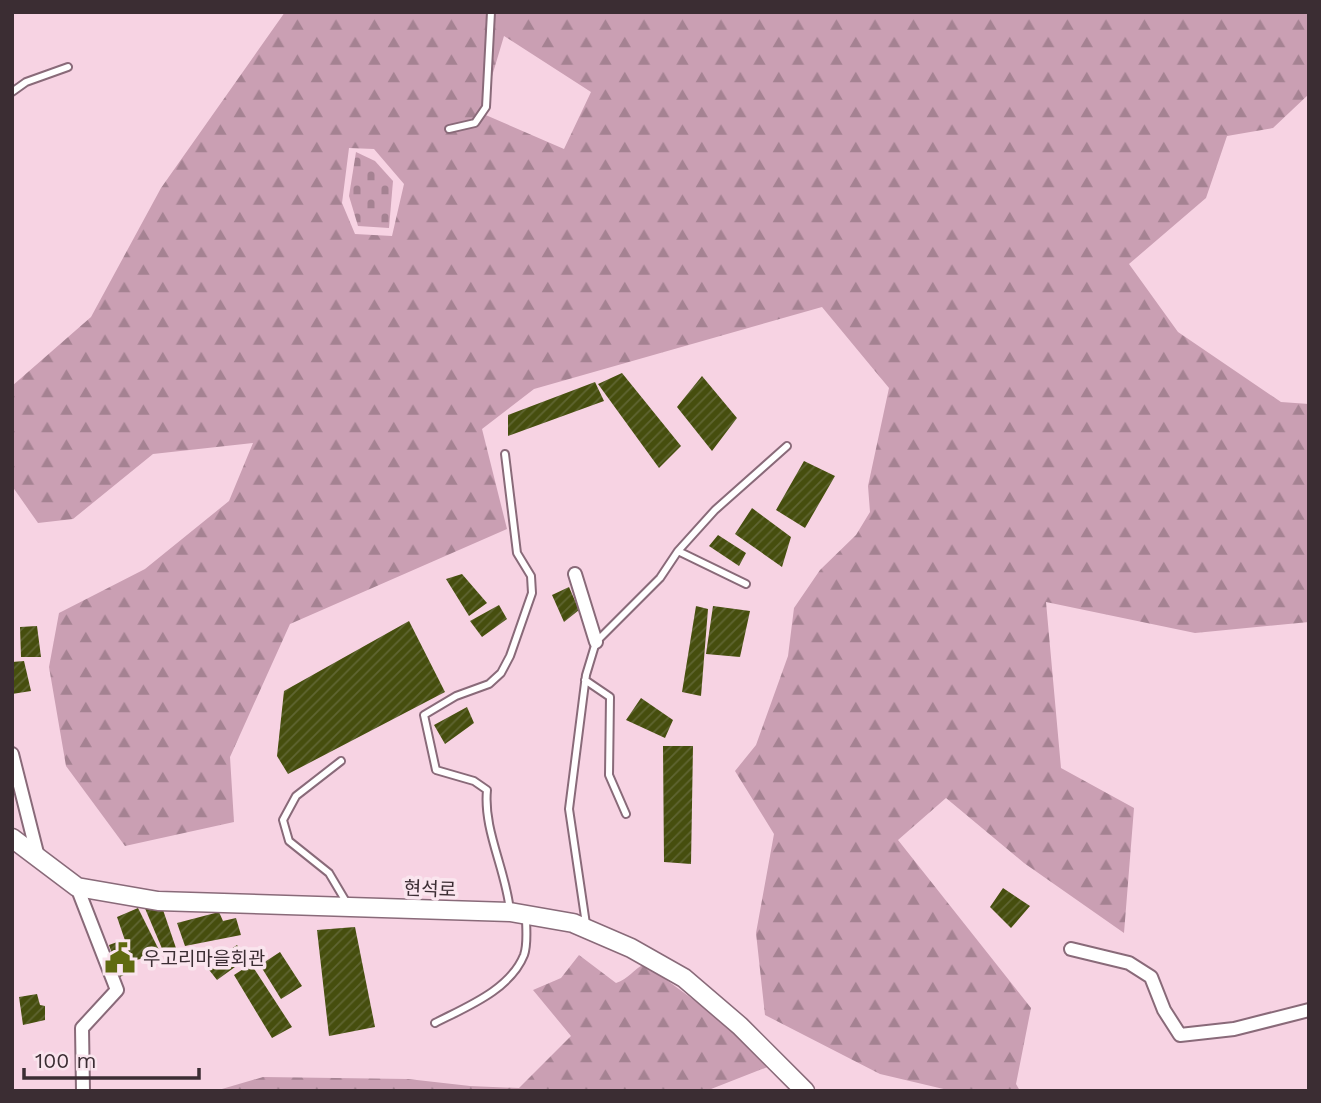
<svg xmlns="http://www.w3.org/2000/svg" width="1321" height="1103" font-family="'Work Sans','Noto Sans KR',sans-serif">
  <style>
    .forest { fill: url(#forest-firs); fill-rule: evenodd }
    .cemetery { fill: url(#cemetery-stones) }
    .building { fill: url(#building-hatch) }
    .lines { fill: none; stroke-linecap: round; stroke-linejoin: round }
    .lane-casing { stroke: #896a79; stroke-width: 10 }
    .street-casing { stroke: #896a79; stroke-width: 16 }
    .secondary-casing { stroke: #896a79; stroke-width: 21 }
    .lane { stroke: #fff; stroke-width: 6 }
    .street { stroke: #fff; stroke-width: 12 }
    .secondary { stroke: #fff; stroke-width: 18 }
    .labels { text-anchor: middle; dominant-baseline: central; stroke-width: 7; stroke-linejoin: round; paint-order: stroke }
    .street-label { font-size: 19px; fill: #3b2d33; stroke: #fae5ee }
    .poi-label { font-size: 19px; fill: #3b2d33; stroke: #fae5ee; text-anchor: start }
  </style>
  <defs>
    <pattern id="forest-firs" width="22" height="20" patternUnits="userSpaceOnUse" patternTransform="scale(1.75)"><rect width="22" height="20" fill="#ca9fb3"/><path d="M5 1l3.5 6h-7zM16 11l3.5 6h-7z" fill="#a58292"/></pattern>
    <pattern id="cemetery-stones" width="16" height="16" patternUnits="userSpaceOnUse" patternTransform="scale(1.75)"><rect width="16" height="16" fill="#ca9fb3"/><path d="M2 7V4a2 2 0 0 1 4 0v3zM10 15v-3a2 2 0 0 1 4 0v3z" fill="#a58292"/></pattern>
    <pattern id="building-hatch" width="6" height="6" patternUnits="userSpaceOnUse" patternTransform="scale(1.75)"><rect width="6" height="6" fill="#464e0e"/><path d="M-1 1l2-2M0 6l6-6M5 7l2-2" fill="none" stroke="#5f6532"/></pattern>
  </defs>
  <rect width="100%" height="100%" fill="#f7d3e3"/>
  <!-- forest -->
  <path class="forest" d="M 285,12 L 1309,12 L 1309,94 L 1273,128 L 1227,136 L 1206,198 L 1129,264 L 1178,332 L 1281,402 L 1309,404 L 1309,622 L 1195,633 L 1046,602 L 1061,768 L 1134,808 L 1124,933 L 1024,863 L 946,798 L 898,840 L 1031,1008 L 1016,1084 L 1020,1091 L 952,1091 L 880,1074 L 765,1015 L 756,933 L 774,834 L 735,771 L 756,745 L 788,656 L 794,608 L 820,570 L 856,535 L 870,512 L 868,486 L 889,388 L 822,307 L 534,389 L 482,429 L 507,529 L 290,624 L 230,757 L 234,822 L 125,846 L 66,766 L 49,667 L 59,613 L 145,569 L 229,501 L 253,443 L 153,454 L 73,519 L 38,523 L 12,486 L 12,386 L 91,317 L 161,188 ZM 504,36 L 591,92 L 564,149 L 481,113 ZM 349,148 L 374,149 L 404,184 L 392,236 L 355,234 L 342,203 Z
    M 579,955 L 616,983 C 629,979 633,969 645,964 L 706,1009 L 770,1066 L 706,1091 L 215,1091 L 263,1077 L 408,1079 L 470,1086 L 519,1088 L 571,1036 L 533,990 L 561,978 Z"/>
  <!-- cemetery -->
  <path class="cemetery" d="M 356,152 L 375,161 L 393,181 L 389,228 L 358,226 L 349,196 Z"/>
  <!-- building -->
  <path class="building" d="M 622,373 L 681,446 L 659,468 L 598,384 Z
    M 702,376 L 737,418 L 712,451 L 677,407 Z
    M 595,382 L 604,401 L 508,436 L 508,415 Z
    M 804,461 L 835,476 L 805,528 L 776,510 Z
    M 752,508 L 791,537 L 782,567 L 735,534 Z
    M 718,535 L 746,553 L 739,566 L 709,546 Z
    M 462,574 L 487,603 L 469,616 L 446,579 Z
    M 569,587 L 579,610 L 564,622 L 552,595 Z
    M 499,605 L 507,619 L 482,637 L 470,621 Z
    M 696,606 L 708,609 L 701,696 L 682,692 Z
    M 713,606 L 750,611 L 740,657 L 706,654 Z
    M 409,621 L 445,692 L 288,774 L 277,756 L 284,691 Z
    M 37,626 L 41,657 L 21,657 L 20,627 Z
    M 24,661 L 31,691 L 12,694 L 12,662 Z
    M 641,698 L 673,720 L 665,738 L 626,720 Z
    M 467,707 L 474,723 L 445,744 L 434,725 Z
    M 663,746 L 693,746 L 691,864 L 664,862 Z
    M 1003,888 L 1030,906 L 1011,928 L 990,907 Z
    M 144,906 L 162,907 L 177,951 L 166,958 Z
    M 138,908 L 161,954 L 132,961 L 117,917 Z
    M 219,912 L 223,921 L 236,918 L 241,935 L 185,946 L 177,923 Z
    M 355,927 L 375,1027 L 329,1036 L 317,930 Z
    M 120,941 L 131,971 L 120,977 L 109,945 Z
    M 237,945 L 246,959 L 217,980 L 206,966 Z
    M 280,952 L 302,986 L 281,999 L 260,965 Z
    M 251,964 L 292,1027 L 272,1038 L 234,975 Z
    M 37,994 L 40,1005 L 45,1006 L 45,1020 L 23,1025 L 19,997 Z"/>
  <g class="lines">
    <!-- lane casing -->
    <g class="lane-casing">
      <path id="lane" d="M 12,92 L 26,82 L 68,67
        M 449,129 L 475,123 L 486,107 L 491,12
        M 505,454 L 517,553 L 531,576 L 532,593 L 510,656 L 501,673 L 489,684 L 456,696 L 424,715 L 436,770 L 474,781 L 487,790 C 483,830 506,870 510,911
        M 678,551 L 746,584
        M 585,680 L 610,697 L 609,775 L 626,814
        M 341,761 L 296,796 L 283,820 L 289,841 L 329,873 L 348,905
        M 586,924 L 569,809 L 586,675 L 596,642 L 660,578 L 678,551 L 715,510 L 787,446
        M 435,1023 C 466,1007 510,990 524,955 C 528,944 526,929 526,917"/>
    </g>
    <!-- street casing -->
    <g class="street-casing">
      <path id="street" d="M 575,574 L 596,642
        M 12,754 L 38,857
        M 77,887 L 117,990 L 82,1028 L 83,1091
        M 1071,949 L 1129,963 L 1151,977 L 1164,1010 L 1180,1035 L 1234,1029 L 1309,1010"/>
    </g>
    <!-- secondary casing -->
    <g class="secondary-casing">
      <path id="secondary" d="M 12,838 L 77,887 L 158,901 L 510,912 L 573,923 L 631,948 L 684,978 L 740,1026 L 805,1091"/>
    </g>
    <!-- lane -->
    <use href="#lane" class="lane"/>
    <!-- street -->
    <use href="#street" class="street"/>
    <!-- secondary -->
    <use href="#secondary" class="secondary"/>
  </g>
  <!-- icons -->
  <defs>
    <g id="civic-bare" transform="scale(2.415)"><path d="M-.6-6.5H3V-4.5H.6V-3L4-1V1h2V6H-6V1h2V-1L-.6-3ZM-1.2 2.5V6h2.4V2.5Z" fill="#5f6a10" stroke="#fae5ee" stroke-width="2.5" paint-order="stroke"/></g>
  </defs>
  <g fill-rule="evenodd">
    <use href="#civic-bare" x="120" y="958"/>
  </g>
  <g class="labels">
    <!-- street labels -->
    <g class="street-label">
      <text transform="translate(430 889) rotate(2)">현석로</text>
    </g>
    <!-- poi labels -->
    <g class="poi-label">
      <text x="143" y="958">우고리마을회관</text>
    </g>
  </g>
  <!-- border -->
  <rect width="1321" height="1103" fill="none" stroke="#3b2d33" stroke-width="28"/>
  <!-- scale -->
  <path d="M24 1068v10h175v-10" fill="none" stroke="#3b2d33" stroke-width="3.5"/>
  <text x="35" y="1068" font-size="21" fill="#3b2d33" stroke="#fae5ee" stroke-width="5" paint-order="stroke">100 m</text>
</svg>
